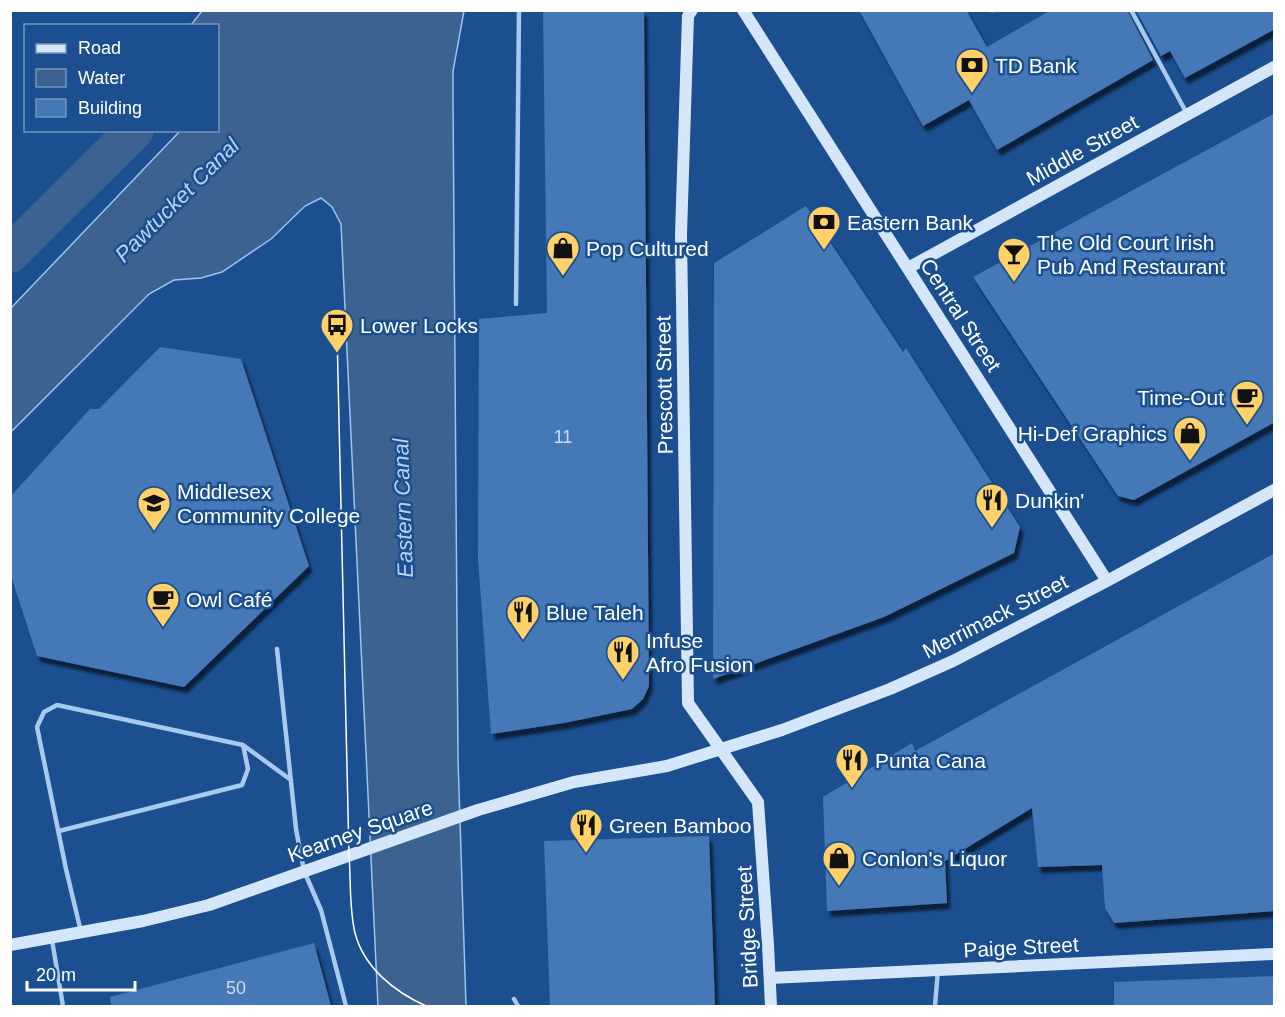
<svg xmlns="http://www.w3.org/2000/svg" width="1285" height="1017" font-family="Helvetica,sans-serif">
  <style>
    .water { fill: #3c6290; stroke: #9cc4f0; stroke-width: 1.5 }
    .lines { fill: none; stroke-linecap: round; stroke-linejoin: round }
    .canal { stroke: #3c6290; stroke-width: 38 }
    .building { fill: #4478b7; filter: url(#shadow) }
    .lane { stroke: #a9c9ee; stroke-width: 4.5 }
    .secondary { stroke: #d6e6fa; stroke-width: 12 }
    .tram { stroke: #fff; stroke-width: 1.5 }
    .labels { text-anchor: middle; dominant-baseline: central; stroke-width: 5; stroke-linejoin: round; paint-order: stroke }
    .number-label { font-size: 18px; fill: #d0dded }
    .poi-label { font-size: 21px; fill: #fff; stroke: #1b4f8f; text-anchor: start }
    .street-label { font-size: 21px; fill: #fff; stroke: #1b4f8f }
    .water-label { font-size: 22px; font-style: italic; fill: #b5d3f5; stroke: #1b4f8f }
  </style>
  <defs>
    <filter id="shadow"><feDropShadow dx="3.5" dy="6" stdDeviation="1.5" flood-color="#0009"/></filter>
  </defs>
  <rect width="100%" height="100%" fill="#1b4f8f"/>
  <!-- water -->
  <path class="water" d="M 202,11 L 464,11 L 453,71 L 453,102 L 458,759 L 466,1006 L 378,1006 L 341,224 L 332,207 L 321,198 L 305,206 L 271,239 L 222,272 L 201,278 L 174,280 L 149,294 L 11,432 L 11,308 L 180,131 L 218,130 L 218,26 L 191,25 Z"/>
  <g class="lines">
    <!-- canal -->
    <path class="canal" d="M 10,254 L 135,130"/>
  </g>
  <!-- building -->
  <path class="building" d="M 543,10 L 644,10 L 649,686 L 643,699 L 632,709 L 564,723 L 491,734 L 478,559 L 479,319 L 547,313 Z
    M 859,10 L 966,10 L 987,47 L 1051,10 L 1127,10 L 1153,60 L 997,150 L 969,100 L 923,126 Z
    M 1136,10 L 1275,10 L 1275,29 L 1185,78 L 1170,51 L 1161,56 Z
    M 1275,113 L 1275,422 L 1134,500 L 1118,496 L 973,277 Z
    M 806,206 L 903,352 L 906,348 L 1020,527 L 1014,553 L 884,617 L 713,679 L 714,263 Z
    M 160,347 L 241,359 L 309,566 L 184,687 L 37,656 L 10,573 L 10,497 L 90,409 L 99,409 Z
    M 1275,553 L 1275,911 L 1114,923 L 1105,908 L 1102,865 L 1038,867 L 1032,808 L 945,861 L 947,903 L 827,911 L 823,797 L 912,743 L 915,751 Z
    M 709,836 L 715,1006 L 550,1006 L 544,841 Z
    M 314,943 L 331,1006 L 111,1006 L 110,997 Z
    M 1275,976 L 1275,1006 L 1114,1006 L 1114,982 Z"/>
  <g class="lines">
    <!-- lane -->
    <path class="lane" d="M 991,10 L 994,10
      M 1131,10 L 1186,112
      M 516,304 L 519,10
      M 277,649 L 296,829 L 304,871 L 321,910 L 346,1006
      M 59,831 L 242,785 L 248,769 L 243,745
      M 81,932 L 66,869 L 37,727 L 44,712 L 57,705 L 243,745 L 291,780
      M 52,940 L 63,1006
      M 514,999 L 518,1006
      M 935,1006 L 938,970"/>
    <!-- secondary -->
    <path class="secondary" d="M 692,10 L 688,16 L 681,234 L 688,703 L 758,802 L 768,945 L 771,1006
      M 743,10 L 1107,581
      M 908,268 L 1274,67
      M 10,945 L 143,921 L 209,905 L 478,810 L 574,782 L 667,766 L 782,730 L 890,689 L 953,661 L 1107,581 L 1274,490
      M 770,978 L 1274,954"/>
    <!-- tram -->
    <path class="tram" d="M 337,333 L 349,855 C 351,880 349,908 355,933 C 364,968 395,992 426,1006"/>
  </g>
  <!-- icons -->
  <defs>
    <g id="bank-pin" transform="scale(1.725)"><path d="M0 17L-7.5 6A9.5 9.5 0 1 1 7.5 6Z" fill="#ffd166" stroke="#1b4f8f"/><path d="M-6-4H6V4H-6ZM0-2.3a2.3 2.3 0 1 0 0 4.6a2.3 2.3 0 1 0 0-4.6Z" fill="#111"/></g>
    <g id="shop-pin" transform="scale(1.725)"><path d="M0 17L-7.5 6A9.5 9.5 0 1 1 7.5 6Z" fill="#ffd166" stroke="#1b4f8f"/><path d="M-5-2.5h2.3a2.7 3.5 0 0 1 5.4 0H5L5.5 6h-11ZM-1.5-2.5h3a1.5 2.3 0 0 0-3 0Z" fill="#111"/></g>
    <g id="bar-pin" transform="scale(1.725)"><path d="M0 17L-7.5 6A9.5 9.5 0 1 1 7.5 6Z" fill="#ffd166" stroke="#1b4f8f"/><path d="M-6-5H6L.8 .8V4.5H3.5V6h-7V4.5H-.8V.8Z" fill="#111"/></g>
    <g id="bus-pin" transform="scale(1.725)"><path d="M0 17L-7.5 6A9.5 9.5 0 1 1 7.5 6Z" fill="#ffd166" stroke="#1b4f8f"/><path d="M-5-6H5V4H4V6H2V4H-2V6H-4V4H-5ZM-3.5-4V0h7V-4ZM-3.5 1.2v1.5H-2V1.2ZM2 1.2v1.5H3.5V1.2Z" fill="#111"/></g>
    <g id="cafe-pin" transform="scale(1.725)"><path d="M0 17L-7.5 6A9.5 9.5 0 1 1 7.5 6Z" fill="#ffd166" stroke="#1b4f8f"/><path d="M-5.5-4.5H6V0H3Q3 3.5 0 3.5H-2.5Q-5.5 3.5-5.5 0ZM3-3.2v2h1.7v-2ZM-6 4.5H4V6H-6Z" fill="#111"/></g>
    <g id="restaurant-pin" transform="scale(1.725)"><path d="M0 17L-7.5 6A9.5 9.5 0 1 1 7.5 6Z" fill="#ffd166" stroke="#1b4f8f"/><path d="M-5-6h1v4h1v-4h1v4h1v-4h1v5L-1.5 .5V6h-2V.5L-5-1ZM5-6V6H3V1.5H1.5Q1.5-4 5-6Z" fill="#111"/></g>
    <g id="university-pin" transform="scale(1.725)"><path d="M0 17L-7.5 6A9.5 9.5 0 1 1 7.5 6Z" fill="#ffd166" stroke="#1b4f8f"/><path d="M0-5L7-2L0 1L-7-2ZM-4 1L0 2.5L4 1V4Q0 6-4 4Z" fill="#111"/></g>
  </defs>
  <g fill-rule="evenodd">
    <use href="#bank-pin" x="972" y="65"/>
    <use href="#bank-pin" x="824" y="222"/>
    <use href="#shop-pin" x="563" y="248"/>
    <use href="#bar-pin" x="1014" y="254"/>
    <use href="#bus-pin" x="337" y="325"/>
    <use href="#cafe-pin" x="1247" y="397"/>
    <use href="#shop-pin" x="1190" y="433"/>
    <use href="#restaurant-pin" x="992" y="500"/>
    <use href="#university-pin" x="154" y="503"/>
    <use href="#cafe-pin" x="163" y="599"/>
    <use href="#restaurant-pin" x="523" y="612"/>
    <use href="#restaurant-pin" x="623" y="652"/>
    <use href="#restaurant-pin" x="852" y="760"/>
    <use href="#restaurant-pin" x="586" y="825"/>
    <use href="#shop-pin" x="839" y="858"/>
  </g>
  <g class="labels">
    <!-- number labels -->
    <g class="number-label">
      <text x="563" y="437">11</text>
      <text x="236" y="988">50</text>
    </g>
    <!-- poi labels -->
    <g class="poi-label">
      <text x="995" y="65">TD Bank</text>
      <text x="847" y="222">Eastern Bank</text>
      <text x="1037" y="242">The Old Court Irish<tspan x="1037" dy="24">Pub And Restaurant</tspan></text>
      <text x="586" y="248">Pop Cultured</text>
      <text x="360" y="325">Lower Locks</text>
      <text x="1224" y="397" text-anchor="end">Time-Out</text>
      <text x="1167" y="433" text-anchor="end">Hi-Def Graphics</text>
      <text x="177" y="491">Middlesex<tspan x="177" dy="24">Community College</tspan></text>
      <text x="1015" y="500">Dunkin'</text>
      <text x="186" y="599">Owl Café</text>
      <text x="546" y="612">Blue Taleh</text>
      <text x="646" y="640">Infuse<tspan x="646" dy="24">Afro Fusion</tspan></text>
      <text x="875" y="760">Punta Cana</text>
      <text x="609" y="825">Green Bamboo</text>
      <text x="862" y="858">Conlon's Liquor</text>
    </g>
    <!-- street labels -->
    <g class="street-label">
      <text transform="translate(1082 150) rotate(-29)">Middle Street</text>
      <text transform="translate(961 315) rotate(57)">Central Street</text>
      <text transform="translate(664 385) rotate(-91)">Prescott Street</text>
      <text transform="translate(995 616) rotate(-27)">Merrimack Street</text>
      <text transform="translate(360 831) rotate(-19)">Kearney Square</text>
      <text transform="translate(747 927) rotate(-93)">Bridge Street</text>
      <text transform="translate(1021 947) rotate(-3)">Paige Street</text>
    </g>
    <!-- water labels -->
    <g class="water-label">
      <text transform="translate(177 200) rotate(-45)">Pawtucket Canal</text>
      <text transform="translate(403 508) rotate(-92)">Eastern Canal</text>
    </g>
  </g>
  <!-- border -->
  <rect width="1285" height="1017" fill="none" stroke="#ffffff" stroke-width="24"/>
  <!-- legend -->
  <rect x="24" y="24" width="195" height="108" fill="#1b4f8f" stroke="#7695bc" stroke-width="1.5"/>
  <rect x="36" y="44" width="30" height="9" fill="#d6e6fa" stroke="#7695bc" stroke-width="1.5"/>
  <text x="78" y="54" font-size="18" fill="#ffffff">Road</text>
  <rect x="36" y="69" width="30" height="18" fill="#3c6290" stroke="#7695bc" stroke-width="1.5"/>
  <text x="78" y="84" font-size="18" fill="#ffffff">Water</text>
  <rect x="36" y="99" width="30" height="18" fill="#4478b7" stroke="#7695bc" stroke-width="1.5"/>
  <text x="78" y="114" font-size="18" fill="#ffffff">Building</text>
  <!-- scale -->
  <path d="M27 981v9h108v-9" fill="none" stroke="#ffffff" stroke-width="3"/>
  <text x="36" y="981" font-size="18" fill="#ffffff" stroke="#1b4f8f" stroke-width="4.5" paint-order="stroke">20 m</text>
</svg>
